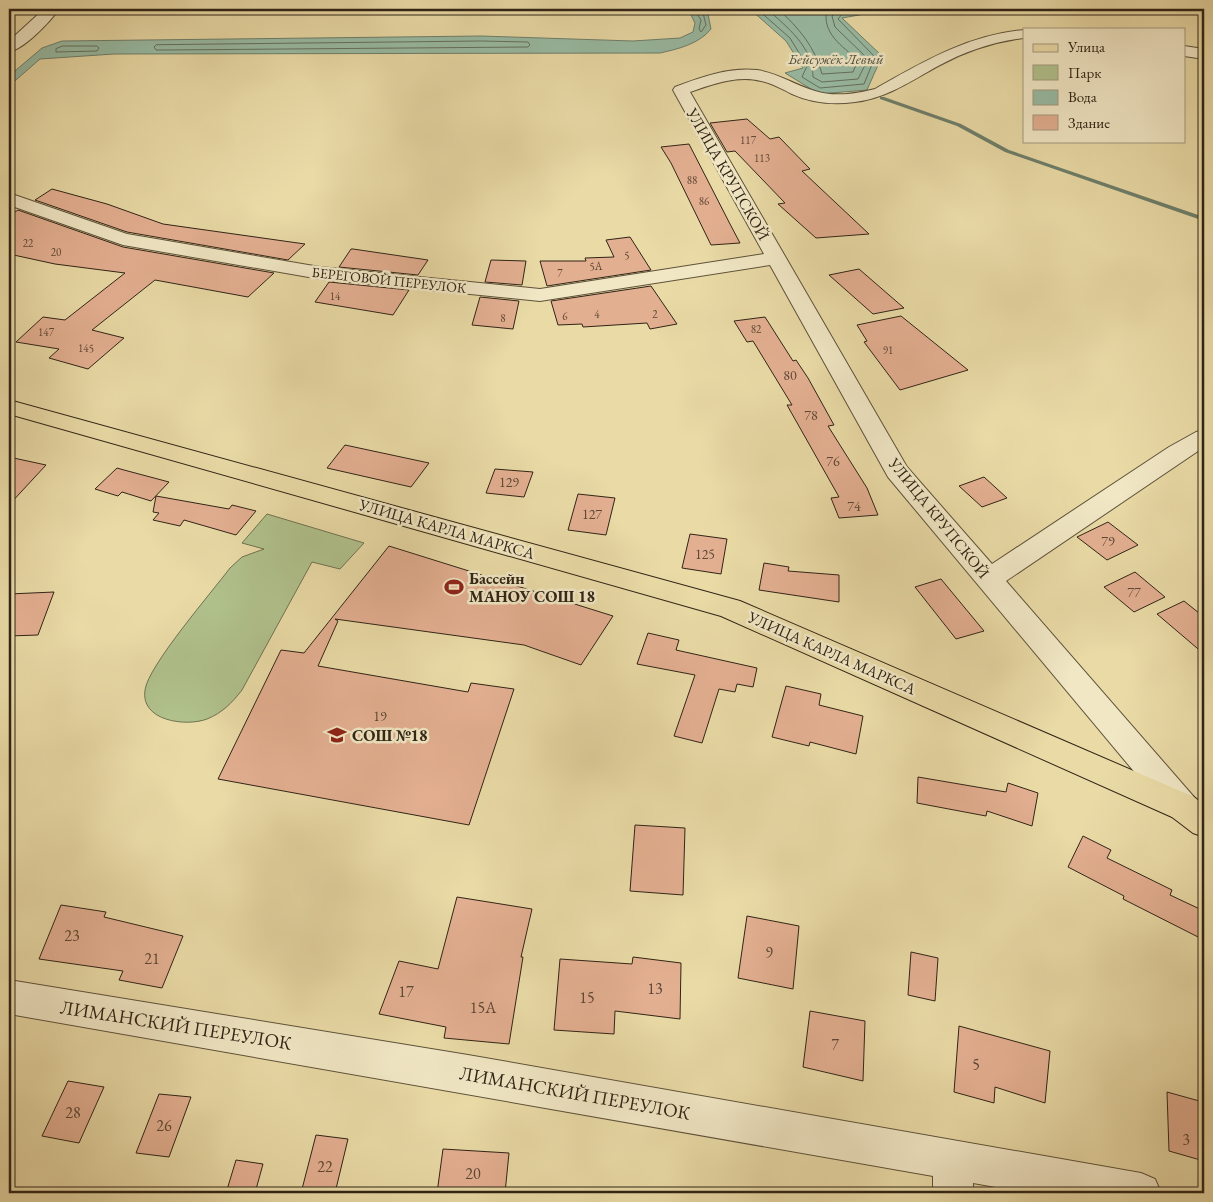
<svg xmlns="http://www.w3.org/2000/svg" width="1213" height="1202" font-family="'EB Garamond',serif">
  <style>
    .green { fill: #b0c18c; stroke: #707251 }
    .water { fill: #98bba4; stroke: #6e7f6b }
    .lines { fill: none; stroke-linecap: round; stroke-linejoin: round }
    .shore { stroke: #64705d; stroke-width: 1 }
    .stream { fill: #6e7f6b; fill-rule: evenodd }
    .building { fill: #e3af91; stroke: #302416 }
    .minor-casing { stroke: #5e523a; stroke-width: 2 }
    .major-casing { stroke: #302416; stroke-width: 2 }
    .minor { fill: #f1e7c5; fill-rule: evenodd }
    .major { fill: #e9daa6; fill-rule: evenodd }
    .labels { text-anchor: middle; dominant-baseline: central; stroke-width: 5; stroke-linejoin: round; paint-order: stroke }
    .far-number-label { font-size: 11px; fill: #5d4735 }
    .far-street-label { font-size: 14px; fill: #302416; stroke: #f1e7c5 }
    .number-label { font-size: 14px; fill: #5d4735 }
    .far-water-label { font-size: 15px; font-style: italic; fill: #4f5141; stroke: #f1e7c5 }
    .street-label { font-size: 16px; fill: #302416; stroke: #f1e7c5 }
    .poi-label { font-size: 16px; font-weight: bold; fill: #302416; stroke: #f1e7c5; text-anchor: start }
    .near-number-label { font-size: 16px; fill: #5d4735 }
    .near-street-label { font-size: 19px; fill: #302416; stroke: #f1e7c5 }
  </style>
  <rect width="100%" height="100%" fill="#e9daa6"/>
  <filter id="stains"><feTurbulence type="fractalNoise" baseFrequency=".004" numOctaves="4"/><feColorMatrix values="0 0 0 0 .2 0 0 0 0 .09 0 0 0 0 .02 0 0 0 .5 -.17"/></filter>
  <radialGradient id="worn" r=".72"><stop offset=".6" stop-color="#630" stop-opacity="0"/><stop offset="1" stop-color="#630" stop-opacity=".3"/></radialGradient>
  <!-- green -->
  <path class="green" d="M 267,514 L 364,543 L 340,569 L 312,562 L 242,690 C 232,703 222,713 207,719 C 186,727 140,721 145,690 C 148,666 212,592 230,568 L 242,557 L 264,549 L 242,543 Z"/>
  <!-- water -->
  <path class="water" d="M 688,9 L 707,9 L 711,29 C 699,44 678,49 660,53 L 114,54 L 40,59 L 9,86 L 9,76 L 42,48 L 62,41 L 481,36 L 633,41 L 680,38 L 693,32 L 695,23 Z
    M 750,9 L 893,9 L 842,18 L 882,56 L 867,90 L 819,94 L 785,73 L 803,68 L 786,41 Z"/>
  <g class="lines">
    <!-- shore -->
    <path class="shore" d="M 694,9 L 701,20 L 699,29 L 701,32 L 706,25 L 702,9
      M 757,9 L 790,38 L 807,66 L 802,77 L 820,88 L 864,84 L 875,57 L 838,19 L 843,13 L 866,9
      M 767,9 C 788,28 813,47 813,77 L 822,82 L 858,79 L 868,59 L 835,27 L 832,16 L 838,9
      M 778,9 C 799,28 815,47 822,74 L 853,72 L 858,60 C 842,46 821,33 827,9
      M 481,41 L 528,42 L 530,45 L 528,47 L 165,50 L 156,50 L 154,47 L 156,45 Z
      M 63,46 L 97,46 L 99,48 L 97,51 L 56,52 L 56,49 Z"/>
    <!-- stream -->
    <path class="stream" d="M 880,97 L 884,97 L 961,124 L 1009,150 L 1204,217 L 1204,221 L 1005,152 L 957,126 L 880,99 Z"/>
  </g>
  <!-- building -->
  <path class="building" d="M 747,119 L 770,139 L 779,137 L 810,169 L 802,171 L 869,234 L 816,238 L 778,204 L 785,203 L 735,151 L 727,152 L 710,123 Z
    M 689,144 L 730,224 L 740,243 L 711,245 L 671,163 L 661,147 Z
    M 52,189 L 107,204 L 163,224 L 305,244 L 288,260 L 127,232 L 35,200 Z
    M 18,210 L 123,247 L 274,273 L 248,297 L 155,280 L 92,330 L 124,338 L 88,369 L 49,358 L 59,349 L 16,342 L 43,317 L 65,320 L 125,273 L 55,264 L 9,254 L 9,216 Z
    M 630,237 L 651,270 L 547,286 L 540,261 L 586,261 L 585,258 L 614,257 L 606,240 Z
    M 351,249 L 353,249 L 428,260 L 418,275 L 339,267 Z
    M 491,260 L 526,261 L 522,285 L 485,282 Z
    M 859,269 L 904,308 L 873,314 L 829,275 Z
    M 329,282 L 409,290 L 393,315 L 315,302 Z
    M 651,286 L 677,324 L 650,329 L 647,323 L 583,327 L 582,324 L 558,325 L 551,301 Z
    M 480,297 L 519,301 L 513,329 L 472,325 Z
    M 901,316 L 968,370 L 900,390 L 864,342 L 867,341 L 857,325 Z
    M 765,317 L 793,361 L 796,360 L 808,378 L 834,425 L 828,426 L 867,488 L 878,515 L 839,518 L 831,498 L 839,497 L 787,405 L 792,405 L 753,341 L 747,342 L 734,321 Z
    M 345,445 L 429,463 L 411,487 L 327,468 Z
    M 9,457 L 46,465 L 9,505 Z
    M 117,468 L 124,470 L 169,482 L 151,501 L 122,492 L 118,496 L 95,489 Z
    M 495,469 L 533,472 L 524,497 L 486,493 Z
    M 984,477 L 1007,498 L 982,507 L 959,486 Z
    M 578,494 L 615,498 L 606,535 L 568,530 Z
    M 156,496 L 229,509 L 232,505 L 256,511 L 236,535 L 184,520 L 180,526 L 153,520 L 159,513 L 153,512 Z
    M 1108,522 L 1138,545 L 1107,560 L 1077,537 Z
    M 690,534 L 727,539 L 721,574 L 682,568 Z
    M 389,546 L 613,616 L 581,665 L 524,645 L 335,619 L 338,621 L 318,666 L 468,692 L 471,683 L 514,689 L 469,825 L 218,779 L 281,650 L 304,653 Z
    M 764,563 L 789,567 L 788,571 L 839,575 L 839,602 L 759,590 Z
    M 1135,572 L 1165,597 L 1134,612 L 1104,587 Z
    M 941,579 L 984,631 L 956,639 L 915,587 Z
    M 54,592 L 38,635 L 9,636 L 9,594 Z
    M 1184,601 L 1204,617 L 1204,654 L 1157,614 Z
    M 648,633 L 679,640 L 676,650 L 757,668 L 753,687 L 737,684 L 735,692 L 719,689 L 702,743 L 674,736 L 695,675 L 637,664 Z
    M 786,686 L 821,694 L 819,705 L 863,716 L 856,754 L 810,742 L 809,746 L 772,737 Z
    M 918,777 L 1006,792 L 1008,783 L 1038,793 L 1032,826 L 987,811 L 986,816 L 917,803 Z
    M 635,825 L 685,828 L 683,895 L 630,891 Z
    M 1083,836 L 1111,850 L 1107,858 L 1172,890 L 1170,895 L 1204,911 L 1204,940 L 1123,899 L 1124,896 L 1068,867 Z
    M 457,897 L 532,909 L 521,957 L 523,957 L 509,1044 L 444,1038 L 446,1027 L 379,1014 L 399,961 L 438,969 Z
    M 61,905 L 106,912 L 104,917 L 183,936 L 162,988 L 119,980 L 123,971 L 39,959 Z
    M 747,916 L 799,926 L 793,989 L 738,978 Z
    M 911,952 L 938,958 L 935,1001 L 908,995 Z
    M 633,957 L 681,963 L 680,1019 L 615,1011 L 614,1034 L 554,1030 L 560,959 L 632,964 Z
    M 810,1011 L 865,1021 L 863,1081 L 803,1067 Z
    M 959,1026 L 1050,1051 L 1045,1103 L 995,1087 L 994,1103 L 954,1092 Z
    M 68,1081 L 104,1087 L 79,1143 L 42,1136 Z
    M 1167,1092 L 1203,1102 L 1204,1161 L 1169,1151 Z
    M 159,1094 L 191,1097 L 169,1157 L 136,1153 Z
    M 316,1135 L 348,1139 L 335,1193 L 301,1193 Z
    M 443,1149 L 509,1153 L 505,1193 L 437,1193 Z
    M 236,1160 L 263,1164 L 255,1193 L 226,1193 Z"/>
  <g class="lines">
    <!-- minor casing -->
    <g class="minor-casing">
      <path id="minor" d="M 44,9 L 59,9 C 50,22 24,49 9,52 L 9,41 Z
        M 1024,30 L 1024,38 C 993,42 966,51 938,66 C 911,81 887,98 855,102 C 833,105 812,103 792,94 C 782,89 772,83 761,81 C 737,75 713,84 690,92 L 907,467 L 992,564 L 1169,447 L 1196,432 L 1204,430 L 1204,447 L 1006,581 L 1194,797 L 1199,807 L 1194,817 L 1183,820 L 1172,817 L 888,477 L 770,265 L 540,301 L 320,279 L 123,245 L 9,205 L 9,193 L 127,234 L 320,267 L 540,289 L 764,254 L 673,90 L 675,87 C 701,77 729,67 757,70 C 778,73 795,85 815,91 C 833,97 857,94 875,89 C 923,62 968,35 1024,30 Z
        M 1184,46 L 1204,49 L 1204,59 L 1184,56 Z
        M 9,980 L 468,1055 L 1141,1173 L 1155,1179 L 1161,1193 L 1029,1193 L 973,1183 L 973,1193 L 933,1193 L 933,1176 L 9,1014 Z"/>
    </g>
    <!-- major casing -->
    <g class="major-casing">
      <path id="major" d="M 9,400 L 740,601 L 1194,797 L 1204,805 L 1204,837 L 1193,833 L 1172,817 L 721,616 L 9,414 Z"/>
    </g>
    <!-- minor -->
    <use href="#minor" class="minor"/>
    <!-- major -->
    <use href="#major" class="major"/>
  </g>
  <!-- icons -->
  <defs>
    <g id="stadium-bare" transform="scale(1.5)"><path d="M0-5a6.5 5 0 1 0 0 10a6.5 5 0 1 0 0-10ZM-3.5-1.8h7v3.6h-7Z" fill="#8f2418" stroke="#f1e7c5" stroke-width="2.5" paint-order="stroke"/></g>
    <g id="school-bare" transform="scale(1.5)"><path d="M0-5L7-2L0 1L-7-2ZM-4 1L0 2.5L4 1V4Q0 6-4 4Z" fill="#8f2418" stroke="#f1e7c5" stroke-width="2.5" paint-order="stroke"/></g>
  </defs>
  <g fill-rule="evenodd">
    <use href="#stadium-bare" x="454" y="587"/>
    <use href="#school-bare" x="337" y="735"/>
  </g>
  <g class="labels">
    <!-- far-number labels -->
    <g class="far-number-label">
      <text x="748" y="140">117</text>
      <text x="762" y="158">113</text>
      <text x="692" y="180">88</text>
      <text x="704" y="201">86</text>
      <text x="28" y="243">22</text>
      <text x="56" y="252">20</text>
      <text x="627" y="255">5</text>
      <text x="596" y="266">5А</text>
      <text x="560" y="273">7</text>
      <text x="335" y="296">14</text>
      <text x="597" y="314">4</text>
      <text x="655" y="314">2</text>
      <text x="565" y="316">6</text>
      <text x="503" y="318">8</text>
      <text x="756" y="329">82</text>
      <text x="46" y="332">147</text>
      <text x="86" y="348">145</text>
      <text x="888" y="350">91</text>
    </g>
    <!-- far-street labels -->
    <g class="far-street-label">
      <text transform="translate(389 280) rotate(6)">БЕРЕГОВОЙ ПЕРЕУЛОК</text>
    </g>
    <!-- number labels -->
    <g class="number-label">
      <text x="790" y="375">80</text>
      <text x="811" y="415">78</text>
      <text x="833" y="461">76</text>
      <text x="509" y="482">129</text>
      <text x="854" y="506">74</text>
      <text x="592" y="514">127</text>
      <text x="1108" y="541">79</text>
      <text x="705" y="554">125</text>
      <text x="1134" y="592">77</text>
      <text x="380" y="716">19</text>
    </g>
    <!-- far-water labels -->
    <g class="far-water-label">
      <text x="836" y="58">Бейсужёк Левый</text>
    </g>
    <!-- street labels -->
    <g class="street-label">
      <text transform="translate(728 174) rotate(60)">УЛИЦА КРУПСКОЙ</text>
      <text transform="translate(939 518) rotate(51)">УЛИЦА КРУПСКОЙ</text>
      <text transform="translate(447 529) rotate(16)">УЛИЦА КАРЛА МАРКСА</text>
      <text transform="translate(832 653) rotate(24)">УЛИЦА КАРЛА МАРКСА</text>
    </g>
    <!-- poi labels -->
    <g class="poi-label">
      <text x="469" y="578">Бассейн<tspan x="469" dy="18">МАНОУ СОШ 18</tspan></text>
      <text x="352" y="735">СОШ №18</text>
    </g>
    <!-- near-number labels -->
    <g class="near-number-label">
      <text x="72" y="935">23</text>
      <text x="769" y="952">9</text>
      <text x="152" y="958">21</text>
      <text x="655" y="988">13</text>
      <text x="406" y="991">17</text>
      <text x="587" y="997">15</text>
      <text x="483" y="1007">15А</text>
      <text x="835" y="1044">7</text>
      <text x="976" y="1064">5</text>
      <text x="73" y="1112">28</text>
      <text x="164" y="1125">26</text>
      <text x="1186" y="1139">3</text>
      <text x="325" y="1166">22</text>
      <text x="473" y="1173">20</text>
    </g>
    <!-- near-street labels -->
    <g class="near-street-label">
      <text transform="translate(176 1025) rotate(9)">ЛИМАНСКИЙ ПЕРЕУЛОК</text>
      <text transform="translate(575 1093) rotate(10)">ЛИМАНСКИЙ ПЕРЕУЛОК</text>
    </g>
  </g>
  <!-- margin -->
  <rect width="1213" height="1202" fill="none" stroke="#e9daa6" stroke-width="30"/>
  <rect x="10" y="10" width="1193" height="1182" fill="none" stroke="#302416" stroke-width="2.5"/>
  <rect x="15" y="15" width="1183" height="1172" fill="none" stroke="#302416"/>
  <!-- legend -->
  <rect x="1023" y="28" width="162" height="115" fill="#f1e7c5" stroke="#a4997f"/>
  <rect x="1033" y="44" width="25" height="8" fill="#e9daa6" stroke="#a4997f"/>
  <text x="1068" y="52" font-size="15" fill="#302416">Улица</text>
  <rect x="1033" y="65" width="25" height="15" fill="#b0c18c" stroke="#a4997f"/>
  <text x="1068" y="78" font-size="15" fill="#302416">Парк</text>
  <rect x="1033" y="90" width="25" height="15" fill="#98bba4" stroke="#a4997f"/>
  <text x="1068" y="102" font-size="15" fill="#302416">Вода</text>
  <rect x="1033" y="115" width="25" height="15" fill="#e3af91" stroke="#a4997f"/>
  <text x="1068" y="128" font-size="15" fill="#302416">Здание</text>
  <rect width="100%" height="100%" filter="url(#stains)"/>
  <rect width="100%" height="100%" fill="url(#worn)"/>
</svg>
